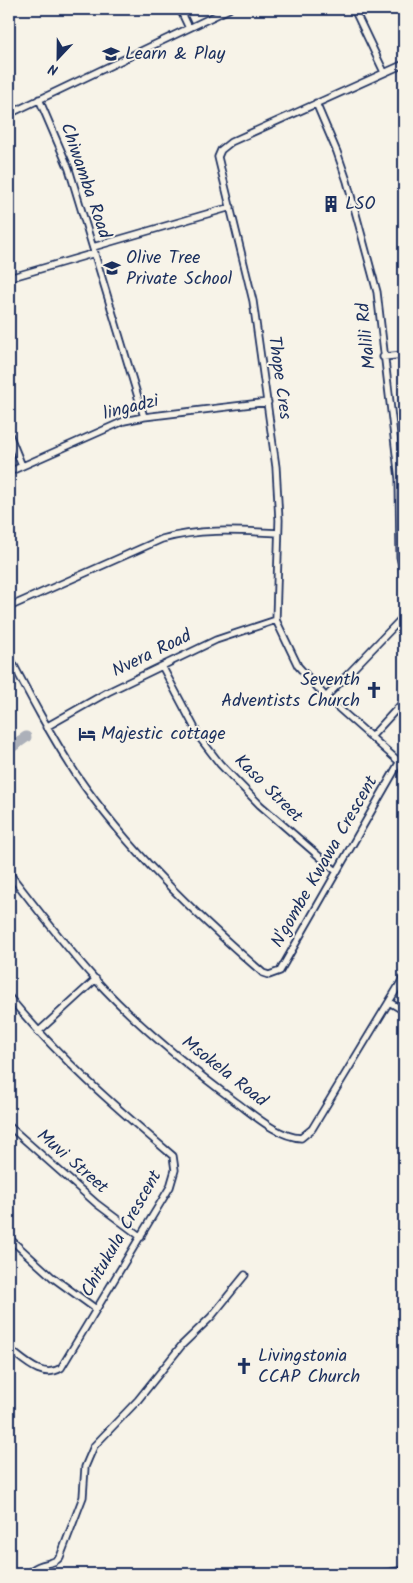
<svg xmlns="http://www.w3.org/2000/svg" width="413" height="1583" font-family="Kalam,sans-serif">
  <style>
    .lines { fill: none; stroke-linecap: round; stroke-linejoin: round }
    .river { stroke: #acb0b9; stroke-width: 11 }
    .minor-casing { stroke: #1b2f5e; stroke-width: 9 }
    .minor { stroke: #f7f3e8; stroke-width: 5.5 }
    .labels { text-anchor: middle; dominant-baseline: central; stroke-width: 4; stroke-linejoin: round; paint-order: stroke }
    .poi-label { font-size: 18px; fill: #1b2f5e; stroke: #f7f3e8; text-anchor: start }
    .street-label { font-size: 18px; fill: #1b2f5e; stroke: #f7f3e8 }
  </style>
  <rect width="100%" height="100%" fill="#f7f3e8"/>
  <filter id="ink" filterUnits="userSpaceOnUse"><feTurbulence type="fractalNoise" baseFrequency=".02" numOctaves="2"/><feDisplacementMap in="SourceGraphic" scale="10" xChannelSelector="R" yChannelSelector="G"/><feConvolveMatrix kernelMatrix="1 2 1 2 8 2 1 2 1" color-interpolation-filters="sRGB"/></filter>
  <g filter="url(#ink)">
    <g class="lines">
      <!-- river -->
      <path class="river" d="M 9,749 L 26,737"/>
      <!-- minor casing -->
      <g class="minor-casing">
        <path id="minor" d="M 180,9 L 189,28
          M 354,9 L 384,72
          M 404,64 L 231,142 L 221,150 L 218,157 L 253,301 L 276,467 L 279,520 L 276,620 L 298,666 L 326,697 L 404,766
          M 39,99 L 69,169 L 144,417
          M 316,103 L 337,152 L 347,181 L 377,292 L 399,479 L 400,557 L 404,574
          M 9,114 L 229,9
          M 93,247 L 231,207
          M 9,278 L 95,253
          M 383,357 L 404,355
          M 9,434 L 22,466
          M 9,472 L 124,421 L 144,417 L 268,402
          M 9,607 L 162,539 C 201,528 239,531 278,533
          M 9,656 C 30,696 51,736 76,774 C 127,849 195,914 263,973 L 269,975 L 280,971 L 399,763
          M 162,666 L 200,738 L 220,764 L 260,805 L 336,871
          M 326,697 L 404,616
          M 46,727 L 108,692 L 216,640 L 276,620
          M 371,737 L 404,701
          M 9,873 C 37,909 65,946 95,979 C 137,1025 186,1065 236,1102 C 254,1115 278,1137 301,1138 L 312,1129 L 404,977
          M 9,997 C 60,1059 112,1104 173,1156 L 175,1170 L 170,1187 L 61,1368 C 42,1380 24,1360 9,1349
          M 389,1002 L 404,1011
          M 38,1032 L 96,979
          M 9,1126 L 97,1204 L 141,1237
          M 9,1238 L 52,1277 L 96,1309
          M 32,1570 C 43,1561 53,1566 60,1557 L 83,1497 L 85,1467 L 94,1446 L 138,1400 L 182,1345 L 211,1317 L 245,1275
          M 380,1574 L 404,1570"/>
      </g>
      <!-- minor -->
      <use href="#minor" class="minor"/>
    </g>
  </g>
  <!-- icons -->
  <defs>
    <g id="school-bare" transform="scale(1.35)"><path d="M0-5L7-2L0 1L-7-2ZM-4 1L0 2.5L4 1V4Q0 6-4 4Z" fill="#1b2f5e" stroke="#f7f3e8" stroke-width="2.5" paint-order="stroke"/></g>
    <g id="building-bare" transform="scale(1.35)"><path d="M-4-6H4V6H1V3H-1V6H-4ZM-2.5-4.3h1.7v1.8h-1.7ZM.8-4.3h1.7v1.8H.8ZM-2.5-1h1.7V.8h-1.7ZM.8-1h1.7V.8H.8Z" fill="#1b2f5e" stroke="#f7f3e8" stroke-width="2.5" paint-order="stroke"/></g>
    <g id="church-bare" transform="scale(1.35)"><path d="M-1.2-6h2.4v3.5h3.3v2.4h-3.3V6h-2.4V-.1h-3.3v-2.4h3.3Z" fill="#1b2f5e" stroke="#f7f3e8" stroke-width="2.5" paint-order="stroke"/></g>
    <g id="hotel-bare" transform="scale(1.35)"><path d="M-6-4.5h1.5V1H6V5H4.5V3h-9V5H-6ZM-4 0a1.8 1.8 0 1 1 3.6 0ZM.5 0V-2.5h3Q6-2.5 6 0Z" fill="#1b2f5e" stroke="#f7f3e8" stroke-width="2.5" paint-order="stroke"/></g>
  </defs>
  <g fill-rule="evenodd">
    <use href="#school-bare" x="111" y="54"/>
    <use href="#building-bare" x="331" y="204"/>
    <use href="#school-bare" x="112" y="268"/>
    <use href="#church-bare" x="374" y="690"/>
    <use href="#hotel-bare" x="87" y="734"/>
    <use href="#church-bare" x="244" y="1366"/>
  </g>
  <g class="labels">
    <!-- poi labels -->
    <g class="poi-label">
      <text x="125" y="54">Learn &amp; Play</text>
      <text x="345" y="204">LSO</text>
      <text x="126" y="258">Olive Tree<tspan x="126" dy="21">Private School</tspan></text>
      <text x="360" y="680" text-anchor="end">Seventh<tspan x="360" dy="21">Adventists Church</tspan></text>
      <text x="101" y="734">Majestic cottage</text>
      <text x="258" y="1356">Livingstonia<tspan x="258" dy="21">CCAP Church</tspan></text>
    </g>
    <!-- street labels -->
    <g class="street-label">
      <text transform="translate(85 181) rotate(71)">Chiwamba Road</text>
      <text transform="translate(367 336) rotate(-96)">Malili Rd</text>
      <text transform="translate(279 378) rotate(82)">Thope Cres</text>
      <text transform="translate(131 408) rotate(-14)">lingadzi</text>
      <text transform="translate(152 654) rotate(-26)">Nvera Road</text>
      <text transform="translate(268 789) rotate(45)">Kaso Street</text>
      <text transform="translate(325 862) rotate(-60)">N'gombe Kwawa Crescent</text>
      <text transform="translate(224 1072) rotate(38)">Msokela Road</text>
      <text transform="translate(72 1162) rotate(41)">Muvi Street</text>
      <text transform="translate(122 1234) rotate(-60)">Chitukula Crescent</text>
    </g>
  </g>
  <!-- margin -->
  <rect width="413" height="1583" fill="none" stroke="#f7f3e8" stroke-width="30"/>
  <rect x="15" y="15" width="383" height="1553" fill="none" stroke="#1b2f5e" stroke-width="2" filter="url(#ink)"/>
  <!-- north arrow -->
  <g transform="translate(58 58) rotate(202)" stroke="#f7f3e8" stroke-width="4" paint-order="stroke">
  <path d="M0-4L9 19L0 12L-9 19Z" fill="#1b2f5e"/>
  <text y="-8" font-size="14" font-weight="bold" text-anchor="middle" fill="#1b2f5e">N</text>
  </g>
</svg>
